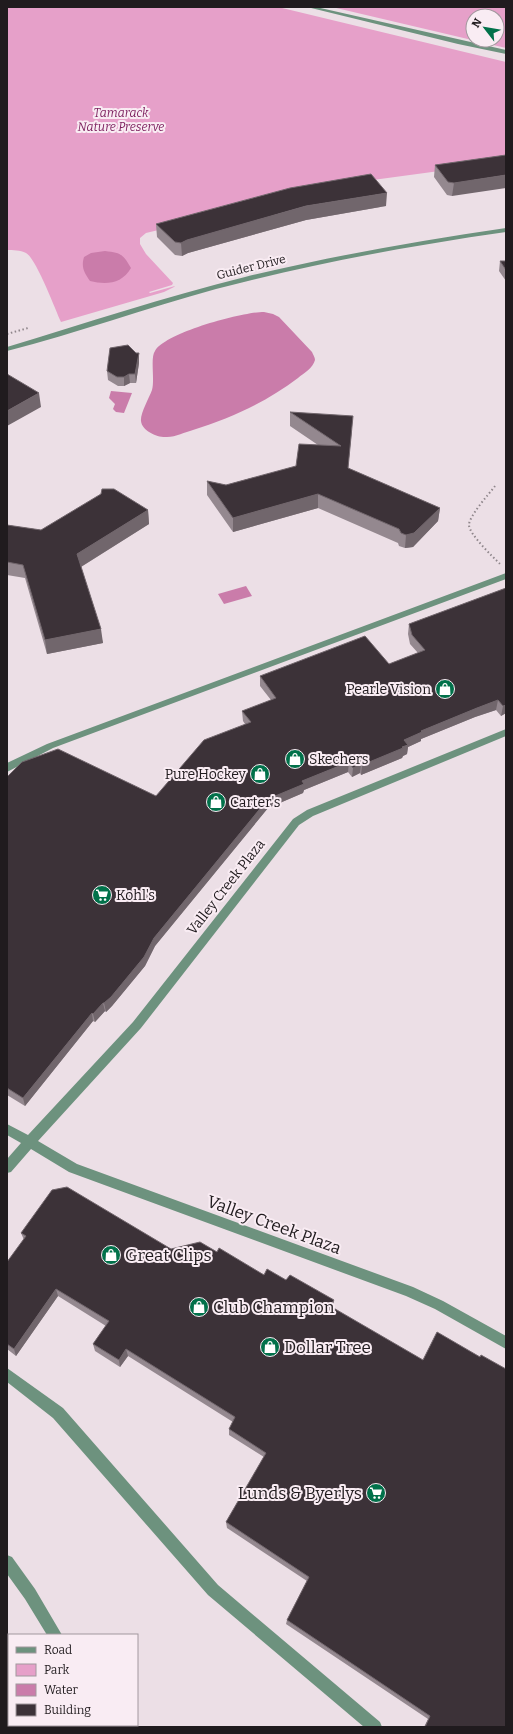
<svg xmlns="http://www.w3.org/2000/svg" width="513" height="1734" font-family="Bitter,serif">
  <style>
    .green { fill: #e6a0c9; fill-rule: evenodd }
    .water { fill: #ca7caa }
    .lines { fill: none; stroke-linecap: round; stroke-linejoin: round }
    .path { stroke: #8f868b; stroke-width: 2; stroke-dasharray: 1.5 2.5; stroke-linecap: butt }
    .minor { fill: #6d927e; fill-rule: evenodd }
    .wall { fill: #94888f }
    .shaded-wall { fill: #71666c }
    .building { fill: #3c3238; stroke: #71666c }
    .labels { text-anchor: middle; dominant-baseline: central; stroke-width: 4; stroke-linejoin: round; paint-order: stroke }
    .far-park-label { font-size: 12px; font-style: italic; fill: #7b1e5d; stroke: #f9ecf3 }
    .far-street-label { font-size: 12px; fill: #201b1e; stroke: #f9ecf3 }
    .poi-label { font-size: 14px; fill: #201b1e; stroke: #f9ecf3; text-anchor: start }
    .street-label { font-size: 14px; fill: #201b1e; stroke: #f9ecf3 }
    .near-street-label { font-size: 17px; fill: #201b1e; stroke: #f9ecf3 }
    .near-poi-label { font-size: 17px; fill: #201b1e; stroke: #f9ecf3; text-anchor: start }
  </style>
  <rect width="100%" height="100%" fill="#ecdfe6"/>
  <!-- green -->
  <path class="green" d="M 7,7 L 278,7 L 506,62 L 506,162 L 358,182 L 146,233 L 140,238 L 140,244 L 146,254 L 173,283 L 172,285 L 149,292 L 150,293 L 175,286 L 174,287 L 164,292 L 61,322 C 55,309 36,258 26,253 C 20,250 13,250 7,250 Z
    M 332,7 L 506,7 L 506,48 ZM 473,16 L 497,16 L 497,40 L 473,40 Z"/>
  <!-- water -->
  <path class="water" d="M 105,251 C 121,253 123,254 131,268 C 122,284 106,285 90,281 C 84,272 81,267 84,257 L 91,253 Z
    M 264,312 L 273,314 L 279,317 L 312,352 C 313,355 315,357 315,360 C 313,368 304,373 298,378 C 266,402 232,418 193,430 C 185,432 176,437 167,437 C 158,438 142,431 141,421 C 140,414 149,398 152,390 C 155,379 150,358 155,351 C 165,333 242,312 264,312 Z
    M 111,391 L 132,393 L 124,413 L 116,412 L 113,409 L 115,404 L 109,398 Z
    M 246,586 L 252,596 L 224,604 L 218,594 Z"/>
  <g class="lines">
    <!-- path -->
    <path class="path" d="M 7,334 L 28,328
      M 495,486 C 489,494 469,516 469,525 C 469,534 493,557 500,564"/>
    <!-- minor -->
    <path class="minor" d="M 307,7 L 316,7 L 506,50 L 506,54 L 458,44 Z
      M 506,228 L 506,232 C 408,246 311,264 216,289 C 146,308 77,333 7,351 L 7,347 C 86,323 165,297 245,277 C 331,256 418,241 506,228 Z
      M 506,573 L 506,579 L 53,748 L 7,772 L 7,763 L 47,744 Z
      M 506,729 L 506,736 L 313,816 L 299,825 L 141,1028 L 38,1141 L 77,1164 L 413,1287 L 443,1301 L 506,1336 L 506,1349 L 435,1309 L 406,1296 L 69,1172 L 31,1149 L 11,1172 L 7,1173 L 7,1159 L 21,1143 L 7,1135 L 7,1124 L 28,1135 L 133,1022 L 293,819 L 307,810 Z
      M 7,1368 L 63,1408 L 218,1585 L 380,1722 L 382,1727 L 364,1727 L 208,1595 L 53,1418 L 7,1382 Z
      M 7,1555 L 12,1557 L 35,1589 L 62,1635 L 47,1635 L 25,1599 L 7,1574 Z
      M 87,1725 L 102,1725 L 102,1727 L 87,1727 Z"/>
  </g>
  <!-- wall -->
  <path class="wall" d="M 506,155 L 452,196 L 447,195 L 434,177 L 435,165 Z
    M 386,206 L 306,220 L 188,253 L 182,256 L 175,255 L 157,237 L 156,224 Z
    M 500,261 L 506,261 L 506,281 L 499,271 Z
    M 136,353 L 139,353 L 139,363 L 136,383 L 130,383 L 124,386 L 118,386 L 108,380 L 107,371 Z
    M 290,412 L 352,430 L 348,468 L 440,508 L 438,521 L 413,547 L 405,548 L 399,546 L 398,543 L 318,508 L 233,532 L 207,495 L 207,481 L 226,485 L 296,466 L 318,445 L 290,426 Z
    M 148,510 L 149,524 L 81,567 L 103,643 L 47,654 L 25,578 L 7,575 L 7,525 L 41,530 Z
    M 506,588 L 506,713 L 501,716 L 496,710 L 475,717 L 421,739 L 421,741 L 408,747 L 407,754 L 403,756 L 402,758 L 361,775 L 360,773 L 352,777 L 348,772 L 304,790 L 303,793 L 268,808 L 155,946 L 145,966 L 112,1006 L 106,1012 L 105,1011 L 95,1022 L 93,1021 L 25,1106 L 7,1095 L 7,777 L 156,796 L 245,724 L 243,721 L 242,711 L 271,700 L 260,686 L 260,676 L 389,664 L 418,653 L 410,644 L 408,634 L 409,624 Z
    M 21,1233 L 171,1249 L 217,1252 L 333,1308 L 506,1727 L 424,1727 L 428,1719 L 286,1624 L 287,1620 L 307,1581 L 227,1528 L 226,1522 L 264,1457 L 229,1435 L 229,1429 L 233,1422 L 128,1356 L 120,1367 L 95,1351 L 93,1344 L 106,1326 L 58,1296 L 16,1356 L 7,1349 L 7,1262 L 24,1240 Z"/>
  <!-- shaded-wall -->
  <path class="shaded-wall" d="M 506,175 L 506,188 L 452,196 L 454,183 Z
    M 387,193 L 386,206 L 306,220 L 188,253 L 182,256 L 181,243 L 187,240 L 306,206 Z
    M 139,353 L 139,363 L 136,383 L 135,374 Z
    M 129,374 L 130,383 L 124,386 L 124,377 Z
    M 39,393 L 41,407 L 7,426 L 7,411 Z
    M 318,494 L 318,508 L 233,532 L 233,518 Z
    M 440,508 L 438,521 L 413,547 L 405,548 L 406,535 Z
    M 148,510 L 149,524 L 79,568 L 77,554 Z
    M 101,629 L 103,643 L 47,654 L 45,640 Z
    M 498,700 L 496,710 L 475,717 L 421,739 L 421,741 L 408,747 L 407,754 L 403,756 L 402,758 L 361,775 L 362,765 L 404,740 L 421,731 L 477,708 Z
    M 506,705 L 506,713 L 501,716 L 503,706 Z
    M 349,762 L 348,772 L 304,790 L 303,793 L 268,808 L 155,946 L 145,966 L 112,1006 L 106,1012 L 104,1003 L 154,938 L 268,799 L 302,781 Z
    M 361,764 L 360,773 L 352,777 L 353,768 Z
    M 103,1003 L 105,1011 L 95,1022 L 93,1014 Z
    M 92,1013 L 93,1021 L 25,1106 L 23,1098 Z
    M 56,1289 L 58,1296 L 16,1356 L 14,1349 Z
    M 334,1300 L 333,1307 L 329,1314 L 330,1306 Z
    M 126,1349 L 128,1356 L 120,1367 L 119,1360 Z"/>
  <!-- building -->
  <path class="building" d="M 506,155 L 506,175 L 454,183 L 448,182 L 435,165 Z
    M 371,174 L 387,193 L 306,206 L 187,240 L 181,243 L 175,242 L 156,224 L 290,188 Z
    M 500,261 L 506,261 L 506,270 Z
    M 128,345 L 136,353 L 139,353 L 135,374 L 129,374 L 124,377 L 117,377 L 107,371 L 110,348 Z
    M 7,374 L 39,393 L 7,411 Z
    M 290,412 L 353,416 L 348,468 L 440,508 L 414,533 L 406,535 L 401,533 L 399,529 L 318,494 L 233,518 L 207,481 L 226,485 L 296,466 L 299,444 L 341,446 Z
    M 102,489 L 114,489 L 148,510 L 77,554 L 101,629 L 45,640 L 23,565 L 7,562 L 7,525 L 41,530 L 101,494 Z
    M 506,588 L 506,705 L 503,706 L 498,700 L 477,708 L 421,731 L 422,732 L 404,740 L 408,745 L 402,747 L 403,748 L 362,765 L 361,764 L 353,768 L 349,762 L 302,781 L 304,784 L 268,799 L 154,938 L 144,957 L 111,997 L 104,1003 L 103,1003 L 93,1014 L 92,1013 L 23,1098 L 7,1088 L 7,777 L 22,762 L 58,749 L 156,796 L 204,740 L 251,722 L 242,711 L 276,698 L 260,676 L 365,636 L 389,664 L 425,650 L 412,635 L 409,624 Z
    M 67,1187 L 171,1249 L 200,1242 L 217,1252 L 219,1248 L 264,1275 L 267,1269 L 286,1280 L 290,1275 L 334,1300 L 330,1306 L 423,1360 L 437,1332 L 480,1357 L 481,1355 L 506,1369 L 506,1727 L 425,1727 L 430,1716 L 287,1620 L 309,1577 L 226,1522 L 266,1453 L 229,1429 L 235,1417 L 126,1349 L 119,1360 L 93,1344 L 109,1321 L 56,1289 L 14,1349 L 7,1344 L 7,1262 L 26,1236 L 21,1233 L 52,1190 Z"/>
  <!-- icons -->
  <defs>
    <g id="shop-disc" transform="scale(1)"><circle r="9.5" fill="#01714a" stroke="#f9ecf3"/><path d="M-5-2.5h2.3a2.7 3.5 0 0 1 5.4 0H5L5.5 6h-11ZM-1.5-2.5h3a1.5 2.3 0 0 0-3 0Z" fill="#fff"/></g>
    <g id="supermarket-disc" transform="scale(1)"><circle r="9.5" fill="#01714a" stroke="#f9ecf3"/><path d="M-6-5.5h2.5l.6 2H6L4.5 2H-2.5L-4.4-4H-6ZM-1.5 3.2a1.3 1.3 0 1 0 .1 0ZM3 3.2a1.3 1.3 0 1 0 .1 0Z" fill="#fff"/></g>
  </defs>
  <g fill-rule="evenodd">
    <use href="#shop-disc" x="445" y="689"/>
    <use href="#shop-disc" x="295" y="759"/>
    <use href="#shop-disc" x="260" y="774"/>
    <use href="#shop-disc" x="216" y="802"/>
    <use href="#supermarket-disc" x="102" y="895"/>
    <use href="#shop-disc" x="111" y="1255"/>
    <use href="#shop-disc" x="199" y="1307"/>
    <use href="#shop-disc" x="270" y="1347"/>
    <use href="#supermarket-disc" x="376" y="1493"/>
  </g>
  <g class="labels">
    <!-- far-park labels -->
    <g class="far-park-label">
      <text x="121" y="113">Tamarack<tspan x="121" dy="14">Nature Preserve</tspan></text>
    </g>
    <!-- far-street labels -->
    <g class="far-street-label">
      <text transform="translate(251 267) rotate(-14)">Guider Drive</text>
    </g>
    <!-- poi labels -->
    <g class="poi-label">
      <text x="431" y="689" text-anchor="end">Pearle Vision</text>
      <text x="309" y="759">Skechers</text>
      <text x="246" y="774" text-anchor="end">Pure Hockey</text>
      <text x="230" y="802">Carter's</text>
      <text x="116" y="895">Kohl's</text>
    </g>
    <!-- street labels -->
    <g class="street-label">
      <text transform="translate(226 887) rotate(-52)">Valley Creek Plaza</text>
    </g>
    <!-- near-street labels -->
    <g class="near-street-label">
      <text transform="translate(274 1225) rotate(20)">Valley Creek Plaza</text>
    </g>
    <!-- near-poi labels -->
    <g class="near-poi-label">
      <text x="125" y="1255">Great Clips</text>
      <text x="213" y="1307">Club Champion</text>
      <text x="284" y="1347">Dollar Tree</text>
      <text x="362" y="1493" text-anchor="end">Lunds &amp; Byerlys</text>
    </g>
  </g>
  <!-- border -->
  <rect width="513" height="1734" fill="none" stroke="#201b1e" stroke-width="16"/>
  <!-- legend -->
  <rect x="8" y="1634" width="130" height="92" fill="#f9ecf3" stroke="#a2989e"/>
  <rect x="16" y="1647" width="20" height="6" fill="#6d927e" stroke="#a2989e"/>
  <text x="44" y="1654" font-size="12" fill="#201b1e">Road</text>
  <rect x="16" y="1664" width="20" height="12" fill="#e6a0c9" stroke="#a2989e"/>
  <text x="44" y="1674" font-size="12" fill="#201b1e">Park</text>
  <rect x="16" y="1684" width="20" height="12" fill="#ca7caa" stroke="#a2989e"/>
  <text x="44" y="1694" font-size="12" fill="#201b1e">Water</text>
  <rect x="16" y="1704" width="20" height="12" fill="#3c3238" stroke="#a2989e"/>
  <text x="44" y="1714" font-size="12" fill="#201b1e">Building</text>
  <!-- north arrow -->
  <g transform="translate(485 28) rotate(301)"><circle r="19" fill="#f9ecf3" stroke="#a2989e"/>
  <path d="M0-3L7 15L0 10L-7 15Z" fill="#01714a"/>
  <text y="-6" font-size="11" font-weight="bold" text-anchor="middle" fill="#201b1e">N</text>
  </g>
</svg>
